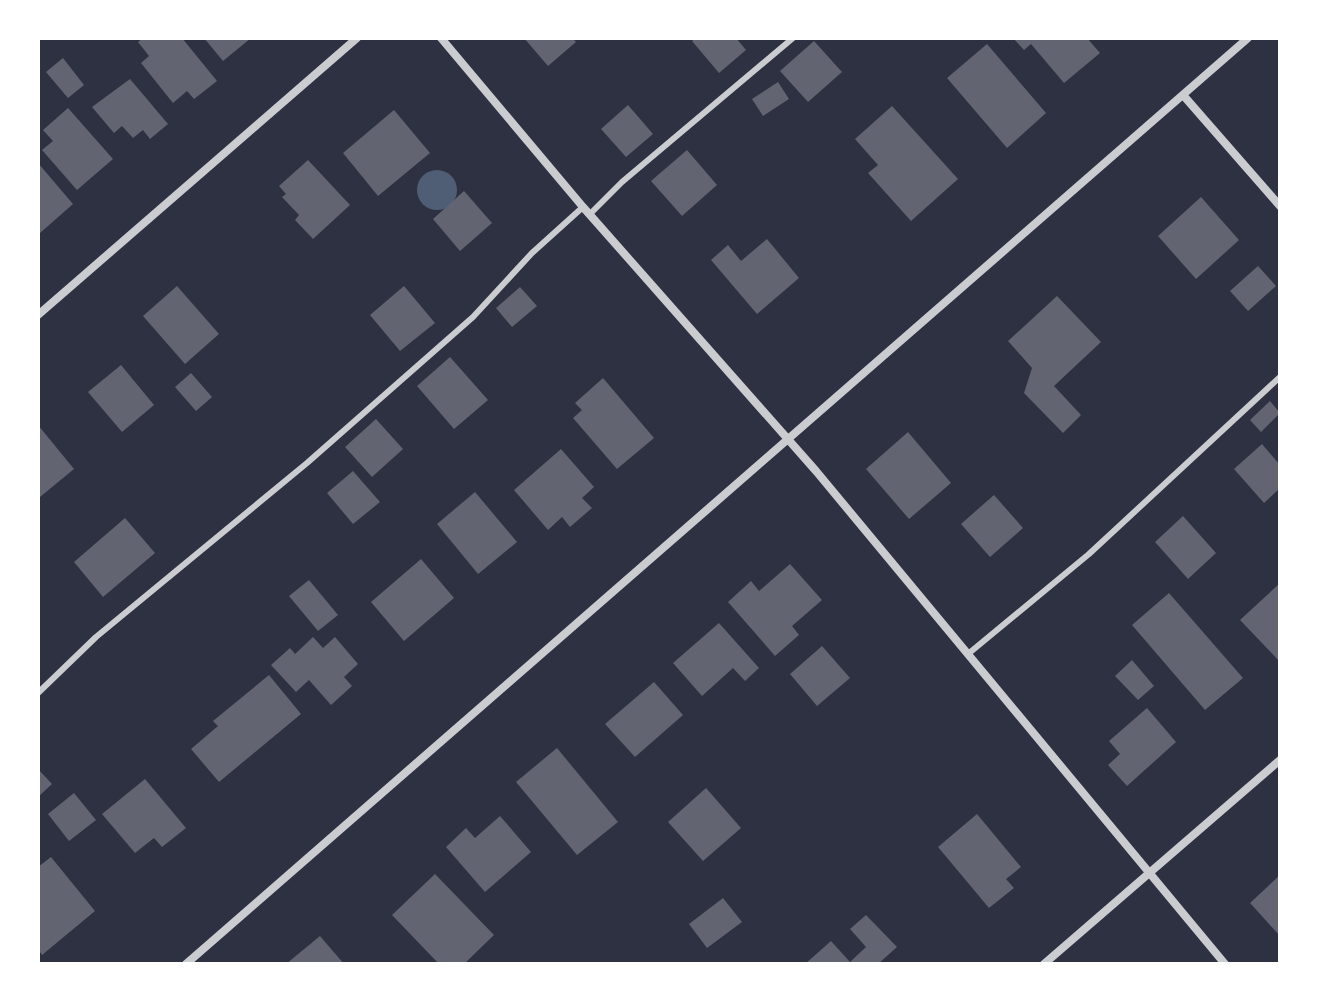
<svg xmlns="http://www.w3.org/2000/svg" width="1318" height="1002" font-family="'Nunito Sans',sans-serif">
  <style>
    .water { fill: #4f5d75 }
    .building { fill: #626471 }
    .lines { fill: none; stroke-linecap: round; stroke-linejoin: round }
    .service { stroke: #caccd0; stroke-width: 6 }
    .minor { stroke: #caccd0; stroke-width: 8 }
  </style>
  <rect width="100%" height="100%" fill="#2d3142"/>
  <!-- water -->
  <path class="water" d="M417 190a20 20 0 1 1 40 0a20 20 0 1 1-40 0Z"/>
  <!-- building -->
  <path class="building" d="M 143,38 L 182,38 L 217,81 L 194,99 L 187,91 L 173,103 L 141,63 L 149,56 L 138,42 Z
    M 204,38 L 251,38 L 223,61 Z
    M 524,38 L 572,38 L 576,42 L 548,66 Z
    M 695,38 L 736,38 L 746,50 L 719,73 L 692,41 Z
    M 1013,38 L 1087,38 L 1100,53 L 1064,83 L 1031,44 L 1024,50 Z
    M 814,41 L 842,72 L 808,102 L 780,71 Z
    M 987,44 L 1046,113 L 1007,148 L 947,78 Z
    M 63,58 L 84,85 L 68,98 L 46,72 Z
    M 130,79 L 168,124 L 150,139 L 143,130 L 133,138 L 122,126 L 114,133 L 92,107 Z
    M 778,82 L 789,99 L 763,116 L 752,99 Z
    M 628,105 L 653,134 L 626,157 L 601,129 Z
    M 892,106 L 958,179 L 911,221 L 868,173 L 878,165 L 855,139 Z
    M 68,108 L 113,159 L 77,190 L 42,150 L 53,141 L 43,130 Z
    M 394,110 L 430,153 L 378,196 L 343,153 Z
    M 687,150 L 717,185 L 682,216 L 651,181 Z
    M 308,160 L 350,205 L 313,239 L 295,220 L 299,215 L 282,197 L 286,194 L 279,186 Z
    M 38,163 L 73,204 L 40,233 L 38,231 Z
    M 464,191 L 492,223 L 460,251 L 433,219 Z
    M 1201,197 L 1239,240 L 1196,279 L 1158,236 Z
    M 767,239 L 799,278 L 757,314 L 711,260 L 728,245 L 741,261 Z
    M 1258,266 L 1276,286 L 1248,311 L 1230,291 Z
    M 177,286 L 219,334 L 185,364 L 143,316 Z
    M 404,286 L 435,323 L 400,351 L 370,315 Z
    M 520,287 L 537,306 L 512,327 L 496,308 Z
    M 1057,296 L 1101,342 L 1054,386 L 1081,415 L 1063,433 L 1024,393 L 1032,368 L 1008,341 Z
    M 450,357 L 488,400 L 454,429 L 417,386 Z
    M 121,365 L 154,405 L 122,432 L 88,392 Z
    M 191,373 L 212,397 L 196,411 L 175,387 Z
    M 603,378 L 654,438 L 617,469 L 573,418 L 582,410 L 575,403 Z
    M 1270,401 L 1280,413 L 1261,432 L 1250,420 Z
    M 376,419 L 403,449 L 372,477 L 345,447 Z
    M 38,425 L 74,469 L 40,497 L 38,494 Z
    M 908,432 L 951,483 L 909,519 L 866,469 Z
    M 1262,444 L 1280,465 L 1280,488 L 1264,503 L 1234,469 Z
    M 561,449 L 594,487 L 582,498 L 592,508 L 570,527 L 562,517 L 548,530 L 514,490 Z
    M 353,471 L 380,502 L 353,524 L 327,493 Z
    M 475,492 L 517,542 L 478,574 L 437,524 Z
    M 994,495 L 1023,528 L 990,557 L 961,524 Z
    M 1183,516 L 1216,553 L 1188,579 L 1155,542 Z
    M 125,518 L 155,553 L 103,597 L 74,562 Z
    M 421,559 L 454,598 L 404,641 L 371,602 Z
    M 790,564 L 822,600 L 792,626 L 799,635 L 775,656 L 728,602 L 751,581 L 759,591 Z
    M 309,580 L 338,615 L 318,631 L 289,596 Z
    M 1280,583 L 1280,662 L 1240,620 Z
    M 1169,593 L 1243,678 L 1205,710 L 1132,625 Z
    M 719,623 L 759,668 L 745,681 L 733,668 L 702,696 L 673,663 Z
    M 313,637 L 323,648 L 335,637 L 358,664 L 344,677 L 352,686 L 331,705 L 309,680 L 296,692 L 271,665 L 290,648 L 295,654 Z
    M 822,646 L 850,678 L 817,706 L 790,674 Z
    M 1132,660 L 1154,686 L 1138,700 L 1115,676 Z
    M 269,675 L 301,714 L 219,782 L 191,749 L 218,726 L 213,721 Z
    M 654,682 L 683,715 L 635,757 L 605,724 Z
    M 1147,708 L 1176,742 L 1127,786 L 1108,765 L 1120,754 L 1109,741 Z
    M 557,748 L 618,822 L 577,855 L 516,782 Z
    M 38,769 L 52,784 L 38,797 Z
    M 145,779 L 186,828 L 162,847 L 154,838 L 135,853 L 102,814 Z
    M 706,788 L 741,828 L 703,861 L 668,822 Z
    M 74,793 L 96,820 L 69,841 L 48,814 Z
    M 977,814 L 1021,867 L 1006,879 L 1014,888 L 989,908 L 938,847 Z
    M 500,816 L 531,852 L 485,892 L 446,847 L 466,828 L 475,838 Z
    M 51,857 L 95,911 L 42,955 L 38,949 L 38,867 Z
    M 435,874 L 494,935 L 464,964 L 439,964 L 392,915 Z
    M 1280,875 L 1280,936 L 1250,903 Z
    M 723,898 L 742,922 L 707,948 L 689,924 Z
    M 866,915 L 897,947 L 878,964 L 805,964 L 831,941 L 850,962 L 866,947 L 850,929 Z
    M 320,936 L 344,964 L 286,964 Z"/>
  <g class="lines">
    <!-- service -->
    <path class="service" d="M 590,214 L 622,182 L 793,38
      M 968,654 L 1089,554 L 1280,377
      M 38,693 L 96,637 L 307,463 L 473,317 L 532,253 L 583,207"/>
    <!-- minor -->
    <path class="minor" d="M 441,38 L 583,207 L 816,471 L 1225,964
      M 1183,95 L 1280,206
      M 38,315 L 357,38
      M 186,964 L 1248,38
      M 1044,964 L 1280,760"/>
  </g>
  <!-- border -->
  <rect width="1318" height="1002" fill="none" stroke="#ffffff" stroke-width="80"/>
</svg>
